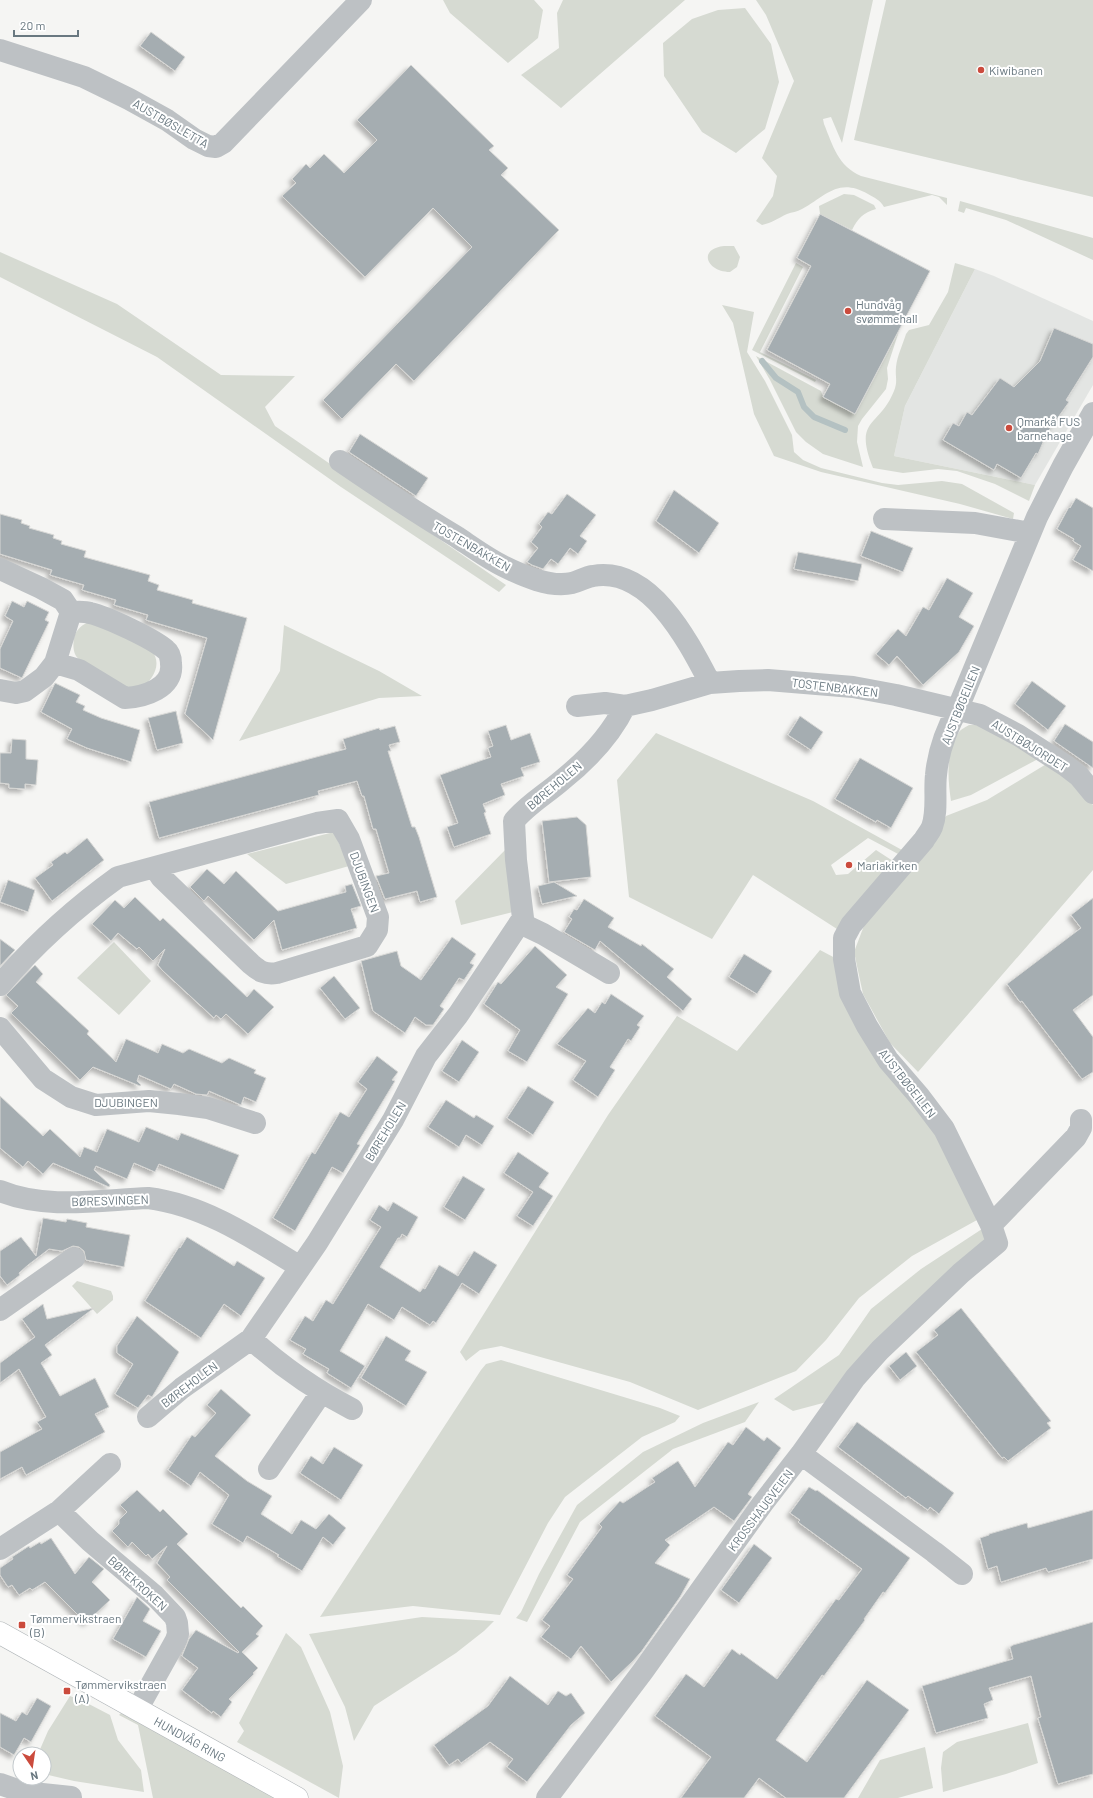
<svg xmlns="http://www.w3.org/2000/svg" width="1093" height="1798" font-family="Barlow,sans-serif">
  <style>
    .built { fill: #e3e5e3 }
    .green { fill: #d6dad2 }
    .lines { fill: none; stroke-linecap: round; stroke-linejoin: round }
    .stream { stroke: #b4c1c2; stroke-width: 6 }
    .building { fill: #a5adb1; stroke: #d7d7d5; filter: url(#shadow) }
    .secondary-casing { stroke: #b0b5b8; stroke-width: 23 }
    .street { stroke: #bdc1c4; stroke-width: 22 }
    .secondary { stroke: #fff; stroke-width: 22 }
    .poi-dot { fill: #cb4b3d; stroke: #fff; stroke-width: 1.5 }
    .labels { text-anchor: middle; dominant-baseline: central; stroke-width: 4; stroke-linejoin: round; paint-order: stroke }
    .poi-label { font-size: 12px; fill: #697880; stroke: #fff; text-anchor: start }
    .street-label { font-size: 12px; fill: #697880; stroke: #fff }
  </style>
  <defs>
    <filter id="shadow"><feDropShadow dx="-3.5" dy="3.5" stdDeviation="2" flood-color="#0004"/></filter>
  </defs>
  <rect width="100%" height="100%" fill="#f5f5f3"/>
  <!-- built -->
  <path class="built" d="M 975,269 L 994,276 L 1093,321 L 1093,385 L 1035,485 L 894,456 L 905,406 Z"/>
  <!-- green -->
  <path class="green" d="M 443,0 L 534,0 L 543,10 L 538,38 L 508,63 L 450,13 Z
    M 563,0 L 685,0 L 561,108 L 521,75 L 559,48 L 557,13 Z
    M 756,0 L 873,0 L 842,143 L 831,117 L 823,119 L 824,124 C 833,146 838,166 861,176 L 947,198 L 947,205 L 939,197 L 932,195 L 884,207 C 880,200 875,198 868,194 C 838,177 826,196 802,209 C 797,212 792,212 787,214 C 778,218 772,223 762,225 L 756,221 L 773,196 L 777,176 L 762,158 L 794,81 L 766,15 Z
    M 886,0 L 1093,0 L 1093,197 L 854,140 Z
    M 745,8 L 771,44 L 779,82 L 765,129 L 736,153 L 702,132 L 664,76 L 663,43 L 692,19 L 718,10 Z
    M 844,194 L 854,195 L 874,205 L 876,209 C 863,213 858,218 852,230 L 820,214 L 819,206 Z
    M 960,201 L 1093,238 L 1093,260 L 1006,220 L 966,208 L 964,213 L 958,211 Z
    M 724,246 L 734,246 L 740,257 L 737,267 L 730,272 C 707,272 697,249 724,246 Z
    M 0,252 L 117,304 L 221,375 L 295,376 L 265,407 L 275,426 L 506,585 L 499,592 L 341,487 L 157,357 L 0,277 Z
    M 796,263 L 803,267 L 760,352 L 816,380 L 815,382 L 752,350 Z
    M 955,263 L 975,269 L 905,406 L 894,456 L 1035,485 L 1029,501 L 995,484 L 957,471 L 938,469 L 903,473 L 873,468 C 853,418 879,428 894,391 C 898,381 895,377 896,367 C 897,356 903,344 906,334 L 909,330 L 929,325 L 948,292 Z
    M 722,305 L 754,312 L 747,352 L 765,381 L 792,435 L 794,452 L 803,460 L 821,468 L 882,483 L 898,485 L 942,481 L 962,484 L 1014,513 L 1013,519 L 960,504 L 821,472 L 774,456 L 754,414 L 733,323 Z
    M 899,331 L 887,368 L 888,379 L 886,389 L 862,419 L 858,426 L 857,442 L 863,467 L 823,454 L 806,442 L 796,432 L 770,380 L 756,356 L 821,391 L 823,397 L 855,414 Z
    M 91,621 C 105,627 150,642 155,656 C 157,661 157,666 155,671 C 149,686 140,687 126,690 C 115,682 83,666 76,656 C 73,651 73,644 74,638 C 76,629 83,624 91,621 Z
    M 284,625 L 379,671 L 422,696 L 379,698 L 239,741 L 280,671 Z
    M 969,725 L 982,725 L 1038,759 L 971,795 L 951,801 C 948,780 945,751 959,732 C 961,729 966,727 969,725 Z
    M 656,733 L 813,801 L 902,850 L 900,855 L 868,838 L 831,865 L 836,875 L 848,874 L 876,850 L 893,861 L 837,929 L 753,875 L 712,939 L 629,897 L 617,780 Z
    M 1048,763 L 1074,780 L 1093,805 L 1093,870 L 918,1072 L 890,1043 L 863,994 L 854,952 L 865,923 L 946,816 L 987,800 Z
    M 334,832 L 349,866 L 286,884 L 247,854 Z
    M 509,846 L 517,911 L 461,925 L 455,901 Z
    M 114,942 L 151,981 L 119,1015 L 77,978 Z
    M 820,950 L 837,959 L 938,1133 L 977,1220 L 912,1256 L 859,1298 L 826,1340 L 796,1371 L 698,1410 L 630,1382 L 501,1346 L 480,1350 L 466,1361 L 460,1352 L 608,1115 L 677,1016 L 737,1051 Z
    M 982,1229 L 988,1240 L 838,1399 L 793,1411 L 774,1399 L 839,1355 L 871,1309 L 921,1269 Z
    M 77,1281 L 111,1291 L 113,1296 L 113,1300 L 97,1314 L 72,1286 Z
    M 501,1360 L 660,1408 L 680,1416 L 675,1422 L 642,1437 L 565,1497 L 548,1523 L 500,1615 L 413,1606 L 320,1617 L 481,1370 L 486,1364 Z
    M 759,1402 L 745,1422 L 673,1449 L 580,1522 L 527,1622 L 516,1618 L 521,1612 L 539,1574 L 577,1505 L 643,1452 L 703,1423 Z
    M 422,1617 L 494,1621 L 484,1631 L 456,1653 L 374,1706 L 354,1741 L 345,1707 L 309,1634 Z
    M 286,1633 L 301,1647 L 330,1712 L 343,1766 L 339,1798 L 237,1742 L 244,1731 L 239,1723 Z
    M 70,1696 L 85,1702 L 110,1715 L 118,1740 L 141,1770 L 144,1792 L 74,1781 L 44,1774 L 44,1754 L 38,1754 L 48,1731 Z
    M 121,1713 L 276,1798 L 153,1798 L 138,1725 L 119,1715 Z
    M 1028,1723 L 1038,1763 L 1006,1774 L 943,1792 L 941,1768 L 943,1752 L 957,1742 Z
    M 925,1747 L 933,1788 L 898,1798 L 858,1798 L 880,1760 Z"/>
  <g class="lines">
    <!-- stream -->
    <path class="stream" d="M 762,361 L 776,378 L 798,392 L 804,407 L 814,417 L 845,430"/>
  </g>
  <!-- building -->
  <path class="building" d="M 151,32 L 185,57 L 175,71 L 140,46 Z
    M 411,65 L 494,146 L 489,150 L 508,168 L 501,175 L 559,230 L 414,381 L 396,364 L 342,419 L 323,400 L 472,247 L 433,208 L 365,277 L 282,196 L 296,183 L 292,179 L 306,164 L 310,168 L 324,154 L 344,173 L 377,140 L 357,120 Z
    M 820,214 L 930,271 L 855,414 L 823,397 L 830,384 L 767,350 L 811,266 L 797,258 Z
    M 1054,328 L 1093,344 L 1093,357 L 1066,400 L 1069,402 L 1047,433 L 1038,454 L 1036,453 L 1021,478 L 997,464 L 994,470 L 943,440 L 953,423 L 959,426 L 967,412 L 972,415 L 1000,378 L 1014,387 L 1040,361 Z
    M 360,434 L 428,478 L 416,496 L 349,452 Z
    M 674,490 L 719,523 L 699,553 L 656,521 Z
    M 567,494 L 596,515 L 580,536 L 587,541 L 578,554 L 570,548 L 558,564 L 551,559 L 543,569 L 532,565 L 527,562 L 538,548 L 531,542 L 542,527 L 539,524 L 548,512 L 552,514 Z
    M 1076,498 L 1093,508 L 1093,571 L 1073,560 L 1081,546 L 1073,541 L 1074,539 L 1057,529 L 1069,507 L 1070,508 Z
    M 0,514 L 22,520 L 21,523 L 30,526 L 29,528 L 54,535 L 53,538 L 62,541 L 61,544 L 86,551 L 84,557 L 150,575 L 148,581 L 159,585 L 157,590 L 193,600 L 192,603 L 247,618 L 213,740 L 185,714 L 207,638 L 146,620 L 148,615 L 114,605 L 116,600 L 82,590 L 84,585 L 50,575 L 52,570 L 0,554 Z
    M 871,531 L 913,548 L 903,572 L 861,556 Z
    M 798,552 L 862,564 L 858,581 L 794,569 Z
    M 947,578 L 973,593 L 959,617 L 974,626 L 959,652 L 923,685 L 897,656 L 889,665 L 876,654 L 898,629 L 906,636 L 923,607 L 929,610 Z
    M 12,601 L 24,607 L 27,601 L 49,612 L 45,620 L 49,622 L 22,678 L 0,668 L 0,649 L 13,621 L 5,616 Z
    M 1032,681 L 1066,706 L 1048,730 L 1015,704 Z
    M 55,683 L 80,695 L 76,702 L 85,706 L 83,710 L 101,718 L 140,730 L 131,762 L 87,748 L 67,739 L 72,729 L 41,712 Z
    M 176,711 L 183,743 L 157,750 L 148,718 Z
    M 800,716 L 823,732 L 811,750 L 788,735 Z
    M 1065,724 L 1093,742 L 1093,768 L 1054,741 Z
    M 506,725 L 511,740 L 530,733 L 540,762 L 521,768 L 524,776 L 501,784 L 505,795 L 483,804 L 486,812 L 484,813 L 491,834 L 454,847 L 447,827 L 458,823 L 440,775 L 491,757 L 488,748 L 493,746 L 488,731 Z
    M 395,726 L 400,742 L 389,745 L 391,751 L 388,751 L 412,827 L 415,827 L 419,837 L 437,897 L 420,902 L 417,891 L 385,899 L 376,876 L 389,873 L 376,829 L 373,829 L 364,796 L 362,796 L 357,781 L 318,791 L 319,795 L 159,838 L 149,802 L 346,749 L 343,739 L 379,728 L 380,730 Z
    M 12,739 L 26,740 L 26,759 L 38,760 L 36,785 L 25,784 L 25,789 L 9,788 L 9,784 L 0,783 L 0,753 L 11,753 Z
    M 860,758 L 913,788 L 891,828 L 877,820 L 876,822 L 835,799 Z
    M 577,817 L 586,825 L 591,877 L 549,882 L 542,821 Z
    M 87,838 L 104,860 L 52,901 L 35,878 L 53,865 L 51,862 L 65,852 L 67,854 Z
    M 207,869 L 224,884 L 236,871 L 278,911 L 346,892 L 345,886 L 352,884 L 361,906 L 351,909 L 357,928 L 282,950 L 274,920 L 254,940 L 208,896 L 204,901 L 190,887 Z
    M 8,880 L 35,890 L 28,912 L 0,902 Z
    M 554,882 L 577,896 L 542,904 L 538,886 Z
    M 135,897 L 160,921 L 163,918 L 247,997 L 254,989 L 274,1007 L 248,1034 L 226,1014 L 221,1019 L 216,1015 L 214,1018 L 162,970 L 158,965 L 165,949 L 153,961 L 139,947 L 137,949 L 118,933 L 111,941 L 92,924 L 115,900 L 124,908 Z
    M 1093,898 L 1093,995 L 1073,1010 L 1093,1037 L 1093,1072 L 1082,1079 L 1022,1001 L 1020,1002 L 1007,984 L 1081,928 L 1071,915 Z
    M 584,899 L 614,918 L 608,927 L 641,946 L 642,944 L 674,969 L 667,977 L 692,999 L 683,1011 L 600,941 L 595,950 L 564,932 L 572,919 L 569,917 L 574,909 L 577,910 Z
    M 452,937 L 476,954 L 470,963 L 474,965 L 464,980 L 459,978 L 440,1006 L 444,1009 L 433,1025 L 426,1025 L 415,1017 L 405,1033 L 373,1011 L 361,961 L 397,951 L 401,966 L 421,980 Z
    M 0,939 L 15,950 L 0,966 Z
    M 535,946 L 567,975 L 556,987 L 568,994 L 527,1062 L 508,1051 L 520,1030 L 484,1004 L 498,982 L 501,984 Z
    M 744,954 L 772,971 L 757,994 L 729,977 Z
    M 35,965 L 43,974 L 36,982 L 89,1031 L 87,1034 L 116,1062 L 126,1039 L 158,1053 L 162,1044 L 183,1053 L 189,1049 L 222,1063 L 229,1058 L 256,1070 L 254,1073 L 266,1078 L 256,1102 L 244,1097 L 241,1105 L 209,1091 L 207,1095 L 196,1094 L 174,1084 L 171,1089 L 139,1075 L 137,1081 L 141,1085 L 140,1086 L 93,1067 L 80,1080 L 11,1013 L 18,1006 L 6,995 Z
    M 334,976 L 360,1008 L 345,1019 L 320,988 Z
    M 611,994 L 644,1016 L 637,1025 L 640,1027 L 631,1041 L 628,1039 L 610,1067 L 615,1070 L 598,1097 L 573,1080 L 586,1061 L 557,1044 L 588,1008 L 595,1013 L 602,1002 L 605,1004 Z
    M 462,1040 L 479,1052 L 459,1082 L 442,1071 Z
    M 377,1056 L 398,1072 L 392,1080 L 395,1081 L 357,1144 L 360,1145 L 343,1173 L 332,1167 L 295,1231 L 273,1218 L 312,1152 L 315,1154 L 340,1112 L 349,1117 L 367,1089 L 358,1082 Z
    M 528,1086 L 554,1102 L 533,1135 L 507,1118 Z
    M 0,1096 L 43,1136 L 50,1129 L 80,1157 L 84,1147 L 97,1152 L 107,1129 L 139,1142 L 146,1127 L 178,1140 L 181,1133 L 239,1155 L 224,1190 L 159,1164 L 155,1172 L 134,1163 L 127,1179 L 96,1166 L 94,1170 L 110,1185 L 109,1187 L 53,1163 L 43,1174 L 28,1161 L 23,1167 L 0,1148 Z
    M 446,1100 L 474,1118 L 476,1115 L 494,1126 L 482,1145 L 466,1135 L 459,1147 L 428,1127 Z
    M 518,1152 L 549,1173 L 539,1187 L 553,1196 L 533,1226 L 517,1216 L 533,1192 L 504,1173 Z
    M 463,1176 L 485,1189 L 465,1220 L 444,1207 Z
    M 393,1202 L 418,1217 L 407,1237 L 402,1234 L 400,1238 L 398,1238 L 380,1267 L 420,1292 L 423,1288 L 425,1289 L 439,1265 L 458,1276 L 474,1251 L 497,1265 L 479,1294 L 462,1283 L 436,1323 L 433,1321 L 430,1325 L 402,1307 L 394,1320 L 368,1304 L 340,1351 L 365,1366 L 351,1388 L 327,1373 L 329,1369 L 303,1354 L 306,1349 L 290,1340 L 305,1316 L 313,1321 L 326,1300 L 333,1304 L 381,1227 L 370,1220 L 379,1205 L 388,1211 Z
    M 43,1218 L 66,1222 L 67,1219 L 87,1223 L 86,1227 L 130,1235 L 124,1267 L 86,1260 L 84,1251 L 79,1247 L 73,1246 L 62,1251 L 49,1249 L 28,1265 L 19,1273 L 20,1275 L 7,1285 L 0,1276 L 0,1251 L 21,1237 L 36,1256 Z
    M 187,1237 L 234,1266 L 237,1261 L 265,1278 L 241,1316 L 224,1304 L 201,1338 L 145,1301 L 179,1247 L 180,1248 Z
    M 43,1304 L 47,1319 L 94,1308 L 45,1345 L 52,1355 L 41,1363 L 60,1396 L 95,1378 L 109,1407 L 95,1414 L 105,1432 L 26,1475 L 22,1467 L 0,1479 L 0,1452 L 42,1429 L 37,1422 L 46,1417 L 19,1369 L 0,1383 L 0,1363 L 35,1337 L 22,1319 Z
    M 961,1308 L 1051,1421 L 1047,1423 L 1051,1428 L 1008,1461 L 1004,1457 L 1002,1458 L 916,1352 L 938,1335 L 934,1330 Z
    M 137,1316 L 179,1352 L 152,1397 L 148,1395 L 138,1408 L 115,1394 L 133,1364 L 117,1353 L 117,1346 Z
    M 386,1336 L 411,1351 L 405,1360 L 427,1372 L 406,1406 L 361,1378 Z
    M 906,1352 L 917,1366 L 900,1380 L 889,1366 Z
    M 221,1389 L 251,1415 L 215,1456 L 247,1481 L 272,1496 L 261,1514 L 292,1534 L 301,1520 L 316,1529 L 329,1514 L 346,1528 L 333,1545 L 323,1537 L 302,1571 L 277,1556 L 279,1555 L 247,1536 L 243,1543 L 212,1524 L 229,1495 L 200,1472 L 191,1486 L 168,1470 L 192,1435 L 195,1437 L 216,1413 L 207,1405 Z
    M 857,1422 L 954,1493 L 939,1514 L 930,1507 L 928,1510 L 908,1496 L 906,1498 L 838,1447 Z
    M 746,1427 L 764,1441 L 767,1437 L 781,1448 L 748,1494 L 752,1497 L 734,1521 L 714,1507 L 665,1540 L 670,1545 L 655,1563 L 690,1579 L 680,1597 L 641,1652 L 633,1661 L 611,1682 L 581,1646 L 571,1659 L 541,1637 L 550,1626 L 542,1620 L 573,1579 L 567,1575 L 602,1527 L 599,1524 L 620,1501 L 623,1503 L 655,1482 L 652,1478 L 678,1461 L 695,1487 L 728,1442 L 733,1445 Z
    M 334,1447 L 363,1465 L 341,1500 L 300,1473 L 311,1456 L 323,1464 Z
    M 809,1487 L 816,1491 L 817,1490 L 910,1558 L 885,1593 L 883,1592 L 864,1619 L 865,1620 L 824,1676 L 822,1675 L 776,1740 L 807,1762 L 867,1680 L 909,1710 L 844,1798 L 786,1798 L 759,1778 L 744,1798 L 681,1798 L 711,1757 L 655,1716 L 686,1674 L 704,1687 L 732,1649 L 740,1655 L 741,1653 L 777,1679 L 836,1599 L 839,1600 L 862,1569 L 798,1522 L 800,1520 L 790,1513 Z
    M 137,1490 L 160,1512 L 163,1509 L 188,1534 L 177,1544 L 241,1608 L 243,1606 L 263,1626 L 256,1634 L 259,1636 L 242,1652 L 258,1668 L 253,1673 L 254,1674 L 229,1699 L 232,1702 L 221,1717 L 213,1711 L 212,1713 L 182,1690 L 198,1668 L 182,1656 L 189,1639 L 196,1630 L 238,1653 L 239,1652 L 167,1580 L 170,1577 L 157,1563 L 167,1546 L 152,1559 L 148,1554 L 146,1556 L 132,1542 L 128,1547 L 112,1531 L 119,1524 L 119,1520 L 127,1512 L 120,1505 Z
    M 1093,1510 L 1093,1559 L 1048,1572 L 1046,1568 L 1001,1582 L 997,1566 L 988,1569 L 980,1538 L 989,1535 L 989,1534 L 1027,1523 L 1028,1528 Z
    M 51,1538 L 75,1574 L 89,1557 L 104,1569 L 92,1582 L 110,1600 L 86,1623 L 45,1582 L 32,1590 L 30,1588 L 19,1595 L 12,1585 L 8,1587 L 0,1575 L 0,1568 L 13,1559 L 12,1557 L 29,1546 L 30,1548 L 40,1542 L 41,1544 Z
    M 754,1544 L 772,1558 L 739,1603 L 721,1590 Z
    M 137,1597 L 150,1609 L 143,1621 L 161,1631 L 146,1657 L 113,1639 Z
    M 1093,1622 L 1093,1774 L 1058,1784 L 1038,1718 L 1041,1717 L 1031,1676 L 989,1688 L 993,1700 L 984,1704 L 988,1718 L 936,1733 L 922,1686 L 1013,1659 L 1010,1647 L 1013,1645 Z
    M 510,1676 L 548,1705 L 558,1691 L 566,1696 L 571,1693 L 585,1713 L 571,1725 L 527,1782 L 507,1767 L 513,1759 L 490,1742 L 461,1763 L 458,1759 L 449,1765 L 434,1745 L 488,1706 Z
    M 37,1698 L 51,1706 L 31,1742 L 24,1738 L 14,1755 L 0,1747 L 0,1713 L 16,1721 L 22,1712 L 27,1715 Z"/>
  <g class="lines">
    <!-- secondary casing -->
    <g class="secondary-casing">
      <path id="secondary" d="M 0,1633 L 297,1798"/>
    </g>
    <!-- street -->
    <path class="street" d="M 0,50 L 84,77 L 129,99 L 167,120 L 194,139 L 208,146 L 216,147 L 223,143 L 361,0
      M 340,461 C 378,487 417,513 457,537 C 472,547 487,558 503,566 C 523,576 550,588 572,583 C 579,581 586,577 593,576 C 650,566 688,641 710,683
      M 884,519 L 975,523 L 1030,533
      M 0,569 L 41,588 L 63,600 L 71,612 L 55,663 L 44,677 L 25,691 L 16,693 L 0,690
      M 55,663 L 79,670 L 125,698 C 144,697 174,688 171,664 C 171,660 170,653 166,650 C 154,639 107,617 90,613 C 84,611 77,612 71,612
      M 577,706 L 605,703 L 625,706 L 652,700 L 710,683 L 739,681 L 768,680 L 853,687 L 896,695 L 980,715 L 1018,735 L 1066,766 L 1079,776 L 1093,793
      M 520,923 L 543,934 L 609,973
      M 0,985 C 35,944 75,908 118,877 L 317,823 L 338,820 L 349,839 L 378,917 L 377,930 L 367,946 L 277,973 C 265,975 259,971 251,964 L 161,877 L 155,868
      M 0,1028 L 43,1079 L 71,1097 L 96,1105 L 149,1101 L 179,1104 L 208,1108 L 255,1123
      M 1081,1120 L 1081,1128 L 1076,1137 L 991,1225 L 944,1129 L 919,1096 L 888,1060 L 867,1026 L 850,993 L 844,959 L 844,938 L 851,925 L 924,840 C 926,836 930,832 932,827 C 938,811 934,792 936,775 C 938,753 947,728 958,708 L 1037,517 L 1063,466 L 1093,413
      M 0,1191 C 46,1210 100,1200 148,1198 C 204,1205 253,1238 300,1267
      M 0,1310 L 74,1258
      M 352,1409 C 315,1390 282,1367 251,1339 L 317,1243 L 393,1120 L 426,1056 L 458,1015 L 523,918 L 516,860 L 514,821 C 527,805 546,794 561,781 C 586,761 611,735 625,706
      M 148,1417 L 182,1388 L 251,1339
      M 801,1454 L 934,1552 L 962,1574
      M 269,1469 L 321,1393
      M 59,1511 L 110,1464
      M 0,1549 L 59,1511 L 90,1541 L 155,1596 L 175,1617 L 177,1623 L 178,1634 L 176,1640 L 137,1710
      M 0,1784 L 23,1792 L 71,1797
      M 547,1798 L 643,1671 L 763,1503 L 801,1454 L 855,1378 L 880,1350 L 961,1273 L 997,1243 L 991,1225"/>
    <!-- secondary -->
    <use href="#secondary" class="secondary"/>
  </g>
  <!-- markers -->
  <g class="poi-dot">
    <circle cx="981" cy="70" r="4"/>
    <circle cx="848" cy="311" r="4"/>
    <circle cx="1009" cy="428" r="4"/>
    <circle cx="849" cy="865" r="4"/>
    <rect x="18" y="1621" width="8" height="8" rx="2"/>
    <rect x="63" y="1687" width="8" height="8" rx="2"/>
  </g>
  <g class="labels">
    <!-- poi labels -->
    <g class="poi-label">
      <text x="989" y="70">Kiwibanen</text>
      <text x="856" y="304">Hundvåg<tspan x="856" dy="14">svømmehall</tspan></text>
      <text x="1017" y="421">Qmarkå FUS<tspan x="1017" dy="14">barnehage</tspan></text>
      <text x="857" y="865">Mariakirken</text>
      <text x="30" y="1618">Tømmervikstraen<tspan x="30" dy="14">(B)</tspan></text>
      <text x="75" y="1684">Tømmervikstraen<tspan x="75" dy="14">(A)</tspan></text>
    </g>
    <!-- street labels -->
    <g class="street-label">
      <text transform="translate(171 123) rotate(30)">AUSTBØSLETTA</text>
      <text transform="translate(472 546) rotate(30)">TOSTENBAKKEN</text>
      <text transform="translate(835 687) rotate(7)">TOSTENBAKKEN</text>
      <text transform="translate(960 705) rotate(-68)">AUSTBØGEILEN</text>
      <text transform="translate(1030 745) rotate(32)">AUSTBØJORDET</text>
      <text transform="translate(554 785) rotate(-40)">BØREHOLEN</text>
      <text transform="translate(365 882) rotate(70)">DJUBINGEN</text>
      <text transform="translate(908 1083) rotate(52)">AUSTBØGEILEN</text>
      <text x="126" y="1102">DJUBINGEN</text>
      <text transform="translate(385 1131) rotate(-59)">BØREHOLEN</text>
      <text transform="translate(110 1200) rotate(-2)">BØRESVINGEN</text>
      <text transform="translate(189 1384) rotate(-37)">BØREHOLEN</text>
      <text transform="translate(760 1510) rotate(-53)">KROSSHAUGVEIEN</text>
      <text transform="translate(138 1583) rotate(42)">BØREKROKEN</text>
      <text transform="translate(190 1739) rotate(29)">HUNDVÅG RING</text>
    </g>
  </g>
  <!-- north arrow -->
  <g transform="translate(32 1766) rotate(167)"><circle r="19" fill="#ffffff" stroke="#c3c9cc"/>
  <path d="M0-3L7 15L0 10L-7 15Z" fill="#cb4b3d"/>
  <text y="-6" font-size="11" font-weight="bold" text-anchor="middle" fill="#697880">N</text>
  </g>
  <!-- scale -->
  <path d="M14 30v6h64v-6" fill="none" stroke="#697880" stroke-width="2"/>
  <text x="20" y="30" font-size="12" fill="#697880" stroke="#ffffff" stroke-width="3" paint-order="stroke">20 m</text>
</svg>
